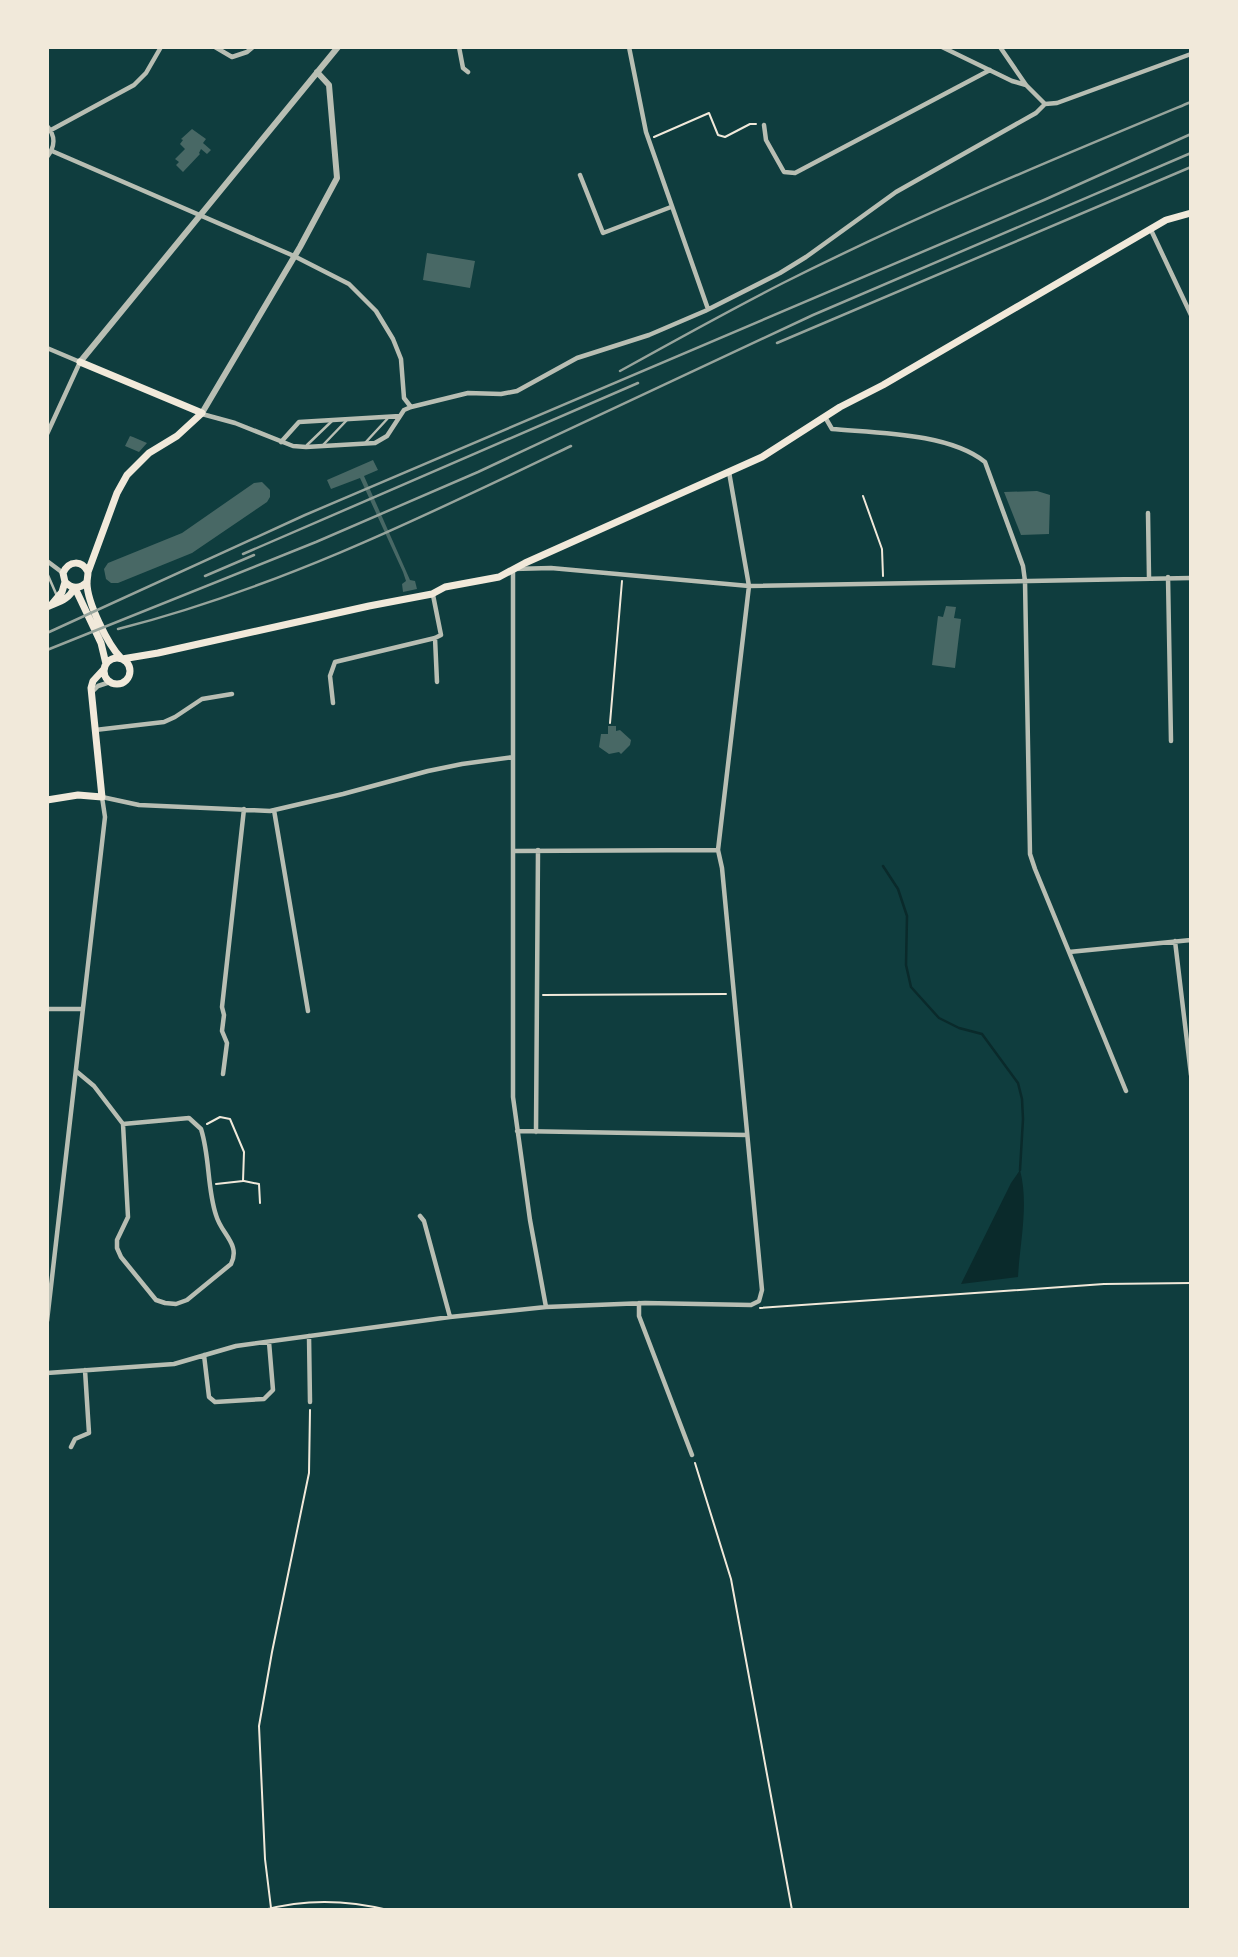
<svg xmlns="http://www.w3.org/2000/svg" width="1238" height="1957" font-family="'PT Sans',sans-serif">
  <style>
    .water { fill: #0a2a2b }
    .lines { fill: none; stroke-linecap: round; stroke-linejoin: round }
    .stream { stroke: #0a2a2b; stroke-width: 2.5 }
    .building { fill: #486865 }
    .path { stroke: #f1e9da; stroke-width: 2 }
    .service { stroke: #b8beb3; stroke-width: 2.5 }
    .minor { stroke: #b8beb3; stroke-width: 4.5 }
    .tertiary { stroke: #b8beb3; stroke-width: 6 }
    .secondary { stroke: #f1e9da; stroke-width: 7 }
    .rail { stroke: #97a49c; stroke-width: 2.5 }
  </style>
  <rect width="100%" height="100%" fill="#0f3d3e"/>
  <!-- water -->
  <path class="water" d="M 1020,1170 C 1029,1204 1020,1242 1018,1277 L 961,1284 L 1011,1183 Z"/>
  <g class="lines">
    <!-- stream -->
    <path class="stream" d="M 883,866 L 898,889 L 907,916 L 906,965 L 911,987 L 939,1018 L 959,1028 L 982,1034 L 1018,1083 L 1022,1099 L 1023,1119 L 1020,1170"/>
  </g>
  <!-- building -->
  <path class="building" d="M 192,129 L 206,139 L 203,143 L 211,150 L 207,154 L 201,149 L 199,153 L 200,154 L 183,172 L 176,165 L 179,162 L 175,159 L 185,149 L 180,144 L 183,140 L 181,139 Z
    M 427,253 L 475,261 L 470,288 L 423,280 Z
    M 130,436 L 133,437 L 147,443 L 139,452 L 125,446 Z
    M 373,460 L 378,470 L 364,476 L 410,580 L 415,581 L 417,589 L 403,592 L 402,584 L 406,581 L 403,572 L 360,478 L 331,489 L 327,480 Z
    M 262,482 L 270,490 L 270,497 L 267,502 L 192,553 L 118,583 L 111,583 L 106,579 L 104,569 L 108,563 L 182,533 L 254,483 Z
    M 1037,491 L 1050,495 L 1049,534 L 1021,535 L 1004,492 Z
    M 946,606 L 956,607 L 954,618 L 961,619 L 955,668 L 932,665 L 938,616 L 943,617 Z
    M 608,726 L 616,726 L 616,731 L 620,730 L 631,740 L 630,745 L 621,754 L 619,752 L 609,754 L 599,747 L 601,734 L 608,734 Z"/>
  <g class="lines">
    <!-- path -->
    <path class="path" d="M 654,137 L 709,113 L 718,135 L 725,137 L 750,124 L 756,124
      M 863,496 L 882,549 L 883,576
      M 610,723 L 622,581
      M 543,995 L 726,994
      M 207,1124 L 220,1117 L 230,1119 L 244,1152 L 243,1181 L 216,1184
      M 244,1181 L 259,1184 L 260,1203
      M 760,1308 L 1104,1284 L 1191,1283
      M 695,1463 L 731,1579 L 792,1910
      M 271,1908 L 265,1859 L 259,1726 L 272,1652 L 309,1473 L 310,1410
      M 264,1910 C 304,1899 348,1900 388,1910"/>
    <!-- service -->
    <path class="service" d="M 365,443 L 389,417
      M 307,445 L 332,421
      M 323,445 L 347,420
      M 47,573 L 57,596"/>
    <!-- minor -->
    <path class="minor" d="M 215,47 L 232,57 L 247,52 L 253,47
      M 459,47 L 463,68 L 468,72
      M 629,47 L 646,132 L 708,309
      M 942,47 L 1012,81 L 1026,85
      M 1000,47 L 1026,85 L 1045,104
      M 764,125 L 766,140 L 784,172 L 795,173 L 990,70
      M 47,126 C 56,136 55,147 47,157
      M 51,130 L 134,85 L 146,73 L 161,47
      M 52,151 L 294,256 L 349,284 L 376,311 L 393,339 L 401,359 L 404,398 L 411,407
      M 580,175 L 603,233 L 671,207
      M 1151,230 L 1191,315
      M 47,348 L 80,362 L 47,434
      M 202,414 L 235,423 L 293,446 L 306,447 L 375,443 L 387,436 L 404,410 L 411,407 L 468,393 L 501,394 L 517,391 L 577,358 L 649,335 L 705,311 L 780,273 L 806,257 L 896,192 L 1036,113 L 1045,104 L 1057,103 L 1191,54
      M 825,417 L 832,429 C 877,433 949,433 985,462 L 1023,566 L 1025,581 L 1030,854 L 1035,869 L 1126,1091
      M 281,442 L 299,422 L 400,416
      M 1148,513 L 1149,577
      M 47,561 L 63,573
      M 1168,577 L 1171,741
      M 435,638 L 437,682
      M 93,691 L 98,686 L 110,682
      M 333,703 L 330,676 L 335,662 L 435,638 L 441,635 L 433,595
      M 95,730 L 164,722 L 175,717 L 202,699 L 232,694
      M 274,810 L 308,1011
      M 513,851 L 718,850
      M 1175,941 L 1191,1075
      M 1069,952 L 1191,940
      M 47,1009 L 83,1009
      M 76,1071 L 94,1086 L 123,1124 L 128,1217 L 117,1240 L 117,1248 L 121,1257 L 156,1300 L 165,1303 L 176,1304 L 187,1300 L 231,1264 C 241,1244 221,1234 216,1215 C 207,1188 210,1157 201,1129 L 189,1118 L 123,1124
      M 223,1074 L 227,1043 L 222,1031 L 224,1015 L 222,1007 L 244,809
      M 517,1131 L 747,1135
      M 536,1132 L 538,850
      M 420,1216 L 424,1221 L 450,1317
      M 639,1303 L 639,1316 L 692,1455
      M 546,1307 L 530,1220 L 513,1097 L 513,569 L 551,568 L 749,586 L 1191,578
      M 47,1321 L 105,817 L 102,797 L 139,805 L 270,811 L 343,794 L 428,771 L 462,764 L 513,757
      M 309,1336 L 310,1402
      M 204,1355 L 209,1397 L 215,1402 L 264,1399 L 273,1390 L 269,1342
      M 47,1373 L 174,1364 L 236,1346 L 450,1317 L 546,1307 L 645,1303 L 751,1305 L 759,1301 L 762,1290 L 722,868 L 718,850 L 749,586 L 729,472
      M 71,1447 L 75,1439 L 89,1433 L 85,1370"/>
    <!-- tertiary -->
    <path class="tertiary" d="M 80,362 L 338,47
      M 202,413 L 300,247 L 337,178 L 329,85 L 317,72"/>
    <!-- secondary -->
    <path class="secondary" d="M 80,362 L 202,413 L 177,436 L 149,453 L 127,475 L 117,493 L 88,572 C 88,576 87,579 87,583 C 87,602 108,645 121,658
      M 87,582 C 80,589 72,589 65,582 L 63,573 C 69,560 82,560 88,572
      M 75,588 L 101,643 L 106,664
      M 52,604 L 62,592 L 65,582
      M 47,607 C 58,602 69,600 74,588
      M104 671a13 13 0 1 1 26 0a13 13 0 1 1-26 0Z
      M 122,659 L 158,653 L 369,606 L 432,594 L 445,587 L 499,577 L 525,563 L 762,457 L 840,407 L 883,385 L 1166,220 L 1191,213
      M 47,800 L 78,795 L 102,797 L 91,688 L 93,681 L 104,669"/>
    <!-- rail -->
    <path class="rail" d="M 777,343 L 1191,167
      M 620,371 C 674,341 728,311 783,283 C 916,216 1054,159 1191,102
      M 243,554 L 638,383
      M 205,576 L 254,555
      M 118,629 C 276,589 425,516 571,446
      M 47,633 L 305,515 L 1044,200 L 1191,134
      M 47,650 L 316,542 L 478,472 L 813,315 L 1191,153"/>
  </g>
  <!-- border -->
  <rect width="1238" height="1957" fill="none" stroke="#f1e9da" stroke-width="98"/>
</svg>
